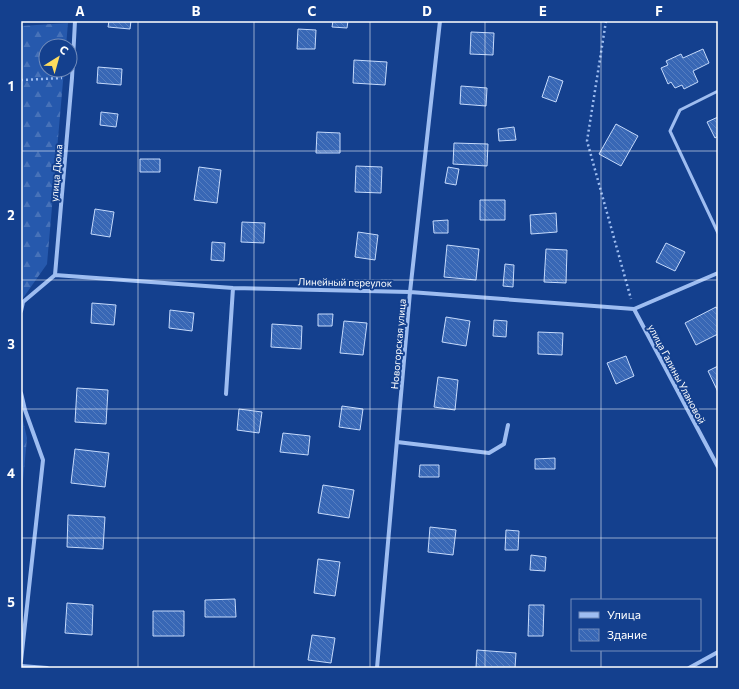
<svg xmlns="http://www.w3.org/2000/svg" width="739" height="689" font-family="Commissioner,sans-serif">
  <style>
    .forest { fill: url(#forest-firs) }
    .building { fill: url(#building-back-hatch); stroke: #c5dafc }
    .lines { fill: none; stroke-linecap: round; stroke-linejoin: round }
    .path { stroke: #9ebdf1; stroke-width: 2.5; stroke-dasharray: 2 3; stroke-linecap: butt }
    .service { stroke: #9ebdf1; stroke-width: 3 }
    .minor { stroke: #9ebdf1; stroke-width: 4 }
    .grid { fill: none; stroke: #fff; stroke-width: 1; stroke-opacity: 0.55 }
    .labels { text-anchor: middle; dominant-baseline: central; stroke-width: 4; stroke-linejoin: round; paint-order: stroke }
    .street-label { font-size: 10px; fill: #fff; stroke: #14408e }
    .neatline { fill: none; stroke: #fff; stroke-width: 1.5 }
    .grid-label { font-size: 13px; text-anchor: middle; font-weight: bold; fill: #fff }
  </style>
  <defs>
    <pattern id="forest-firs" width="22" height="20" patternUnits="userSpaceOnUse"><rect width="22" height="20" fill="#2659ad"/><path d="M5 1l3.5 6h-7zM16 11l3.5 6h-7z" fill="#4772b9"/></pattern>
    <pattern id="building-back-hatch" width="6" height="6" patternUnits="userSpaceOnUse"><rect width="6" height="6" fill="#3867b5"/><path d="M-1 5l2 2M0 0l6 6M5-1l2 2" fill="none" stroke="#567ec0"/></pattern>
  </defs>
  <rect width="100%" height="100%" fill="#14408e"/>
  <!-- forest -->
  <path class="forest" d="M 68,23 L 66,46 L 46,46 L 46,70 L 64,70 L 47,264 L 21,301 L 21,26 Z
    M 21,412 L 27,438 L 21,502 Z"/>
  <!-- building -->
  <path class="building" d="M 109,21 L 131,21 L 130,29 L 108,27 Z
    M 333,21 L 348,21 L 347,28 L 332,27 Z
    M 298,29 L 316,30 L 315,49 L 297,49 Z
    M 471,32 L 494,33 L 493,55 L 470,54 Z
    M 703,49 L 709,63 L 693,71 L 698,82 L 684,89 L 682,85 L 675,88 L 671,82 L 668,84 L 661,68 L 668,65 L 666,61 L 681,54 L 683,58 Z
    M 354,60 L 387,62 L 385,85 L 353,83 Z
    M 98,67 L 122,69 L 121,85 L 97,83 Z
    M 549,76 L 563,81 L 556,102 L 542,97 Z
    M 461,86 L 487,88 L 486,106 L 460,104 Z
    M 101,112 L 118,114 L 116,127 L 100,125 Z
    M 718,117 L 718,136 L 715,138 L 707,122 Z
    M 616,124 L 638,136 L 621,166 L 599,154 Z
    M 514,127 L 516,140 L 499,141 L 498,129 Z
    M 317,132 L 340,133 L 340,153 L 316,153 Z
    M 454,143 L 488,144 L 487,166 L 453,164 Z
    M 140,159 L 160,159 L 160,172 L 140,172 Z
    M 356,166 L 382,167 L 381,193 L 355,192 Z
    M 199,167 L 221,170 L 217,203 L 194,200 Z
    M 448,167 L 459,169 L 456,185 L 445,183 Z
    M 480,200 L 505,200 L 505,220 L 480,220 Z
    M 95,209 L 114,212 L 110,237 L 91,234 Z
    M 556,213 L 557,232 L 531,234 L 530,215 Z
    M 448,220 L 448,233 L 434,233 L 433,221 Z
    M 242,222 L 265,223 L 264,243 L 241,242 Z
    M 358,232 L 378,235 L 375,260 L 355,257 Z
    M 212,242 L 225,243 L 224,261 L 211,260 Z
    M 666,243 L 685,252 L 675,271 L 656,262 Z
    M 447,245 L 479,249 L 476,280 L 444,277 Z
    M 546,249 L 567,250 L 566,283 L 544,282 Z
    M 505,264 L 514,265 L 513,287 L 503,286 Z
    M 92,303 L 116,305 L 114,325 L 91,323 Z
    M 716,307 L 718,310 L 718,334 L 696,345 L 685,323 Z
    M 170,310 L 194,313 L 192,331 L 169,328 Z
    M 318,314 L 333,314 L 332,326 L 318,326 Z
    M 446,317 L 470,321 L 466,346 L 442,342 Z
    M 494,320 L 507,321 L 506,337 L 493,336 Z
    M 344,321 L 367,323 L 363,355 L 340,353 Z
    M 272,324 L 302,326 L 301,349 L 271,347 Z
    M 538,332 L 563,333 L 562,355 L 538,354 Z
    M 626,356 L 634,376 L 616,384 L 607,363 Z
    M 718,366 L 718,392 L 708,371 Z
    M 438,377 L 458,380 L 455,410 L 434,407 Z
    M 77,388 L 108,390 L 106,424 L 75,422 Z
    M 342,406 L 363,409 L 360,430 L 339,427 Z
    M 239,409 L 262,412 L 259,433 L 237,430 Z
    M 283,433 L 310,436 L 308,455 L 280,452 Z
    M 75,449 L 109,453 L 105,487 L 71,483 Z
    M 555,458 L 555,469 L 535,469 L 535,459 Z
    M 420,465 L 439,465 L 439,477 L 419,477 Z
    M 323,485 L 354,490 L 349,518 L 318,513 Z
    M 68,515 L 105,517 L 103,549 L 67,547 Z
    M 430,527 L 456,530 L 453,555 L 428,552 Z
    M 506,530 L 519,531 L 518,550 L 505,550 Z
    M 531,555 L 546,557 L 545,571 L 530,570 Z
    M 318,559 L 340,562 L 335,596 L 314,593 Z
    M 235,599 L 236,617 L 205,617 L 205,600 Z
    M 67,603 L 93,605 L 92,635 L 65,633 Z
    M 529,605 L 544,605 L 543,636 L 528,636 Z
    M 153,611 L 184,611 L 184,636 L 153,636 Z
    M 312,635 L 335,638 L 331,663 L 308,660 Z
    M 477,650 L 516,653 L 515,668 L 476,668 Z"/>
  <g class="lines">
    <!-- path -->
    <path class="path" d="M 606,21 L 587,141 L 631,299
      M 21,80 L 62,78"/>
    <!-- service -->
    <path class="service" d="M 718,91 L 680,110 L 670,131 L 718,233"/>
    <!-- minor -->
    <path class="minor" d="M 55,275 L 233,288 L 410,292 L 634,309 L 718,273
      M 634,309 L 718,467
      M 21,311 L 23,302 L 55,275 L 72,78 L 75,21
      M 21,393 L 25,410 L 43,460 L 21,661
      M 226,394 L 233,288
      M 397,442 L 489,453 L 504,444 L 508,425
      M 21,666 L 47,668
      M 377,668 L 410,292 L 440,21
      M 689,668 L 718,652"/>
  </g>
  <!-- grid -->
  <path class="grid" d="M 138,21 L 138,668M 254,21 L 254,668M 370,21 L 370,668M 485,21 L 485,668M 601,21 L 601,600M 21,151 L 718,151M 21,280 L 718,280M 21,409 L 718,409M 21,538 L 718,538M 601,650 L 601,668"/>
  <g class="labels">
    <!-- street labels -->
    <g class="street-label">
      <text transform="translate(56 173) rotate(-85)">улица Дюма</text>
      <text transform="translate(345 282) rotate(1)">Линейный переулок</text>
      <text transform="translate(398 344) rotate(-85)">Новогорская улица</text>
      <text transform="translate(677 374) rotate(62)">улица Галины Улановой</text>
    </g>
  </g>
  <!-- border -->
  <rect width="739" height="689" fill="none" stroke="#14408e" stroke-width="44"/>
  <!-- legend -->
  <rect x="571" y="599" width="130" height="52" fill="#14408e" stroke="#728cbb"/>
  <rect x="579" y="612" width="20" height="6" fill="#9ebdf1" stroke="#728cbb"/>
  <text x="607" y="619" font-size="12" fill="#ffffff">Улица</text>
  <rect x="579" y="629" width="20" height="12" fill="url(#building-back-hatch)" stroke="#728cbb"/>
  <text x="607" y="639" font-size="12" fill="#ffffff">Здание</text>
  <!-- north arrow -->
  <g transform="translate(58 58) rotate(37)"><circle r="19" fill="#14408e" stroke="#728cbb"/>
  <path d="M0-3L7 15L0 10L-7 15Z" fill="#ffdc5e"/>
  <text y="-6" font-size="11" font-weight="bold" text-anchor="middle" fill="#ffffff">С</text>
  </g>
  <rect x="22" y="22" width="695" height="645" class="neatline"/>
  <g class="grid-label">
    <text x="80" y="16">A</text>
    <text x="196" y="16">B</text>
    <text x="312" y="16">C</text>
    <text x="427" y="16">D</text>
    <text x="543" y="16">E</text>
    <text x="659" y="16">F</text>
    <text x="11" y="91">1</text>
    <text x="11" y="220">2</text>
    <text x="11" y="349">3</text>
    <text x="11" y="478">4</text>
    <text x="11" y="607">5</text>
  </g>
</svg>
